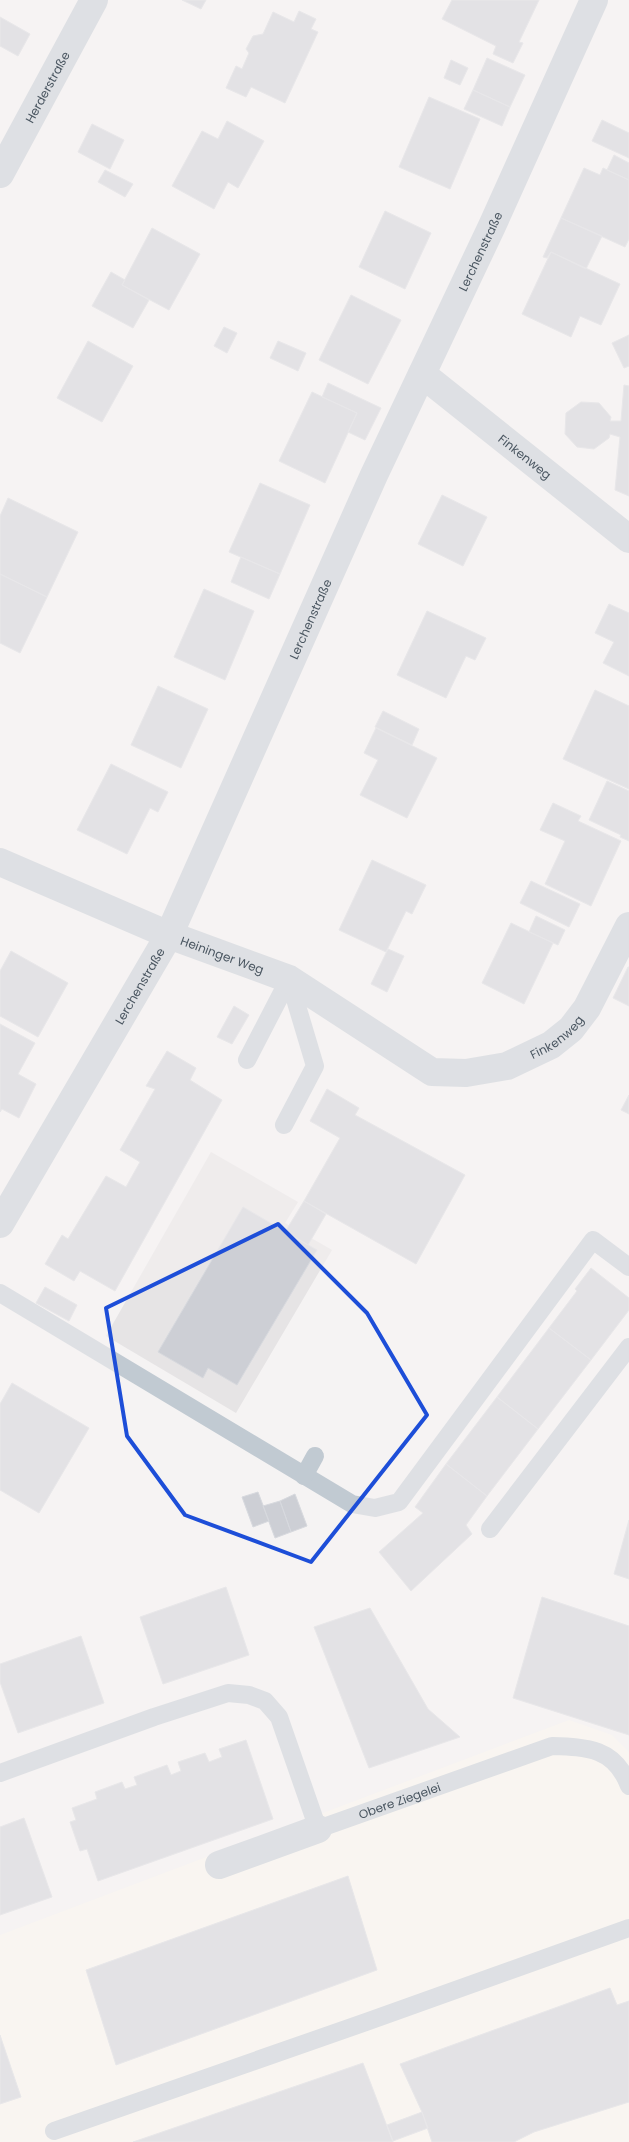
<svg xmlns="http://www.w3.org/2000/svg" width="629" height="2142" font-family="Poppins,sans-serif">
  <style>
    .commercial { fill: #fdf9ef }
    .education { fill: #e6e4e5 }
    .building { fill: #cdcfd5; stroke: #d7d9de }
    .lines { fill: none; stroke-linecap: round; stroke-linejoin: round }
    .service { stroke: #c1cad2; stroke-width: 18 }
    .minor { stroke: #c1cad2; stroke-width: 28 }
    .marked { fill: none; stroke: #1d4ed8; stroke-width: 4; stroke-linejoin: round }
    .labels { text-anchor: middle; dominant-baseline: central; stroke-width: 4.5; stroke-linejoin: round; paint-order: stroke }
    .street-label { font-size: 12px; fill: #4a5661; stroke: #fff }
  </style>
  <rect width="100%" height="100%" fill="#f5f3f3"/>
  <!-- commercial -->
  <path class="commercial" d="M 569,1720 L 612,1735 L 629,1752 L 629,2142 L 0,2142 L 0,1935 Z"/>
  <!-- education -->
  <path class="education" d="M 211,1152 L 298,1202 L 285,1223 L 332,1250 L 236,1413 L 106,1336 Z"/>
  <!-- building -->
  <path class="building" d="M 182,0 L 206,0 L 201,9 Z
    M 452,0 L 539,0 L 519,42 L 523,43 L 513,63 L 493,54 L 496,46 L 442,19 Z
    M 299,11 L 316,19 L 311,29 L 318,32 L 285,103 L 251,87 L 246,97 L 226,88 L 236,66 L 242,69 L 249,53 L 246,49 L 253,36 L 263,34 L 273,12 L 294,22 Z
    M 0,17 L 30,34 L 18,56 L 0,46 Z
    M 487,58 L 525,75 L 510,107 L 473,90 Z
    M 451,60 L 468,68 L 460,85 L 444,78 Z
    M 473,90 L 510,107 L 502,126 L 464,109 Z
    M 429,97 L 480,119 L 450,189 L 399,167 Z
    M 602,120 L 629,133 L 629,158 L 592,141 Z
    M 227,121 L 264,141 L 238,188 L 228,182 L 214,209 L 172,186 L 202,131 L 218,139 Z
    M 92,124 L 124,140 L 110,169 L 78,152 Z
    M 614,155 L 629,163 L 629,180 L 607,170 Z
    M 584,168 L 600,175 L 603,168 L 629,180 L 629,239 L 625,247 L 561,218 Z
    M 105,170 L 133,184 L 125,197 L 98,182 Z
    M 385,211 L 431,233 L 405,289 L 359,267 Z
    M 561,218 L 602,236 L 586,269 L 551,252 L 547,258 L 543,257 Z
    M 152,228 L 200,254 L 169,310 L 122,285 Z
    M 551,252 L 620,284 L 601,325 L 580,316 L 571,337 L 522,314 Z
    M 111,272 L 125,280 L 122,285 L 149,300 L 133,328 L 92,306 Z
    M 351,295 L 401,320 L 368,384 L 319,360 Z
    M 224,327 L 237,333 L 227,353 L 214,346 Z
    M 629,335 L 629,366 L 624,368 L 612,343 Z
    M 88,341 L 133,366 L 102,422 L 57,398 Z
    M 278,341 L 306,353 L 298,371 L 270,358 Z
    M 328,383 L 381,408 L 365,440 L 348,432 L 357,413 L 322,397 Z
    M 624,385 L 629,386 L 629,496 L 615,490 L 620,437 L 610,434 L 609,438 L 594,449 L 577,447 L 565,434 L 566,413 L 581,402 L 599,403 L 611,417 L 610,421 L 621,421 Z
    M 312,392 L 357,413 L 325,483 L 279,461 Z
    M 260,483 L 310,505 L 280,574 L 229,552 Z
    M 442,495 L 487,517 L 463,566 L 418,544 Z
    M 8,498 L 78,532 L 47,597 L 0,574 L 0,516 Z
    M 241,557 L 280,574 L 269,599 L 231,582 Z
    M 0,574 L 47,597 L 20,653 L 0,643 Z
    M 204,589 L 254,611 L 225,680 L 174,657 Z
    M 609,604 L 629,613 L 629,676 L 603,663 L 614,642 L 595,633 Z
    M 427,611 L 486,638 L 475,660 L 466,656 L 446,698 L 397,675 Z
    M 158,686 L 208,709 L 181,768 L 131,745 Z
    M 595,690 L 629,706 L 629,789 L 563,759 Z
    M 383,711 L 419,729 L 412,745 L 375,727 Z
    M 376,728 L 437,758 L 407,818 L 360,795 L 378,760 L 364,753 Z
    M 111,764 L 168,792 L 158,812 L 150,808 L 127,854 L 77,830 Z
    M 607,781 L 629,791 L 629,841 L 620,837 L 621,835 L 589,820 Z
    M 553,803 L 581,816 L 578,821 L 621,841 L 591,906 L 545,884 L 565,841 L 540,830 Z
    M 372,860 L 426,885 L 412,914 L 406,911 L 386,952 L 339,930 Z
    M 531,881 L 580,904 L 569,927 L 520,903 Z
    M 536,916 L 565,930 L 558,945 L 529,932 Z
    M 511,923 L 553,943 L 524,1004 L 482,983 Z
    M 388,949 L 404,956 L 387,992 L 371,984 Z
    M 11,951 L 68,983 L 38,1037 L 0,1016 L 0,971 Z
    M 628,967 L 629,967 L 629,1006 L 613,998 Z
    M 234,1006 L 249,1015 L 232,1044 L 217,1037 Z
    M 0,1024 L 35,1043 L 18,1074 L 36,1084 L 19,1118 L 2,1109 L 0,1112 Z
    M 167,1051 L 196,1068 L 190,1080 L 222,1100 L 115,1291 L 80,1271 L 74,1281 L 45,1264 L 62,1235 L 68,1239 L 106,1176 L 126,1187 L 140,1162 L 120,1150 L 155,1089 L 146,1086 Z
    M 327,1089 L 359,1108 L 355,1115 L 465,1175 L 416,1264 L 304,1201 L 340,1138 L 310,1121 Z
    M 629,1095 L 629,1114 L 621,1110 Z
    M 304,1201 L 326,1214 L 308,1245 L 285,1232 Z
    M 243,1207 L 317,1250 L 237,1385 L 208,1368 L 203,1378 L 158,1352 Z
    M 591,1268 L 629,1298 L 629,1310 L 591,1360 L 549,1328 L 577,1291 L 575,1289 Z
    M 45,1287 L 77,1305 L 69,1321 L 36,1303 Z
    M 549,1328 L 591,1360 L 538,1429 L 497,1397 Z
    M 12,1383 L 89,1428 L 39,1513 L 0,1490 L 0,1404 Z
    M 497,1397 L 538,1429 L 487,1496 L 446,1464 Z
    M 446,1464 L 487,1496 L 466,1525 L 472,1534 L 411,1591 L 379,1552 L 423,1513 L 415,1507 Z
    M 258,1492 L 269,1521 L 253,1527 L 242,1497 Z
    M 295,1494 L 307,1526 L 291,1532 L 280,1501 Z
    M 280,1501 L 291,1532 L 275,1538 L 263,1506 Z
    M 629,1520 L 629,1579 L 614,1574 Z
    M 226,1587 L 249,1655 L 163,1684 L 140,1617 Z
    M 542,1597 L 629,1626 L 629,1735 L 513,1698 Z
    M 370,1608 L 428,1709 L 460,1737 L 369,1768 L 314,1627 Z
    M 81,1636 L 104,1703 L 18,1733 L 0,1682 L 0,1664 Z
    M 246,1740 L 273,1819 L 98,1881 L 87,1849 L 80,1851 L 70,1822 L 76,1820 L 72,1808 L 97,1799 L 95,1792 L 122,1782 L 125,1789 L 137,1785 L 134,1777 L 167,1765 L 171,1775 L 181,1771 L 178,1762 L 205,1753 L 209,1762 L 222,1757 L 219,1749 Z
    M 24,1818 L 52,1897 L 0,1915 L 0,1827 Z
    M 348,1876 L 377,1970 L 116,2065 L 86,1970 Z
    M 610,1988 L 617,2005 L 629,2001 L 629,2102 L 534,2132 L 514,2142 L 432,2142 L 422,2112 L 400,2064 Z
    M 0,2035 L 21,2097 L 0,2104 Z
    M 363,2063 L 393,2142 L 133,2142 Z
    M 422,2112 L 428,2128 L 393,2141 L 387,2125 Z"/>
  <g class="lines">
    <!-- service -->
    <g class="service">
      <path d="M 247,1060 L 289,979"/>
      <path d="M 284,1125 L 315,1066 L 289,979"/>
      <path d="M 0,1293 L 352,1504 L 375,1508 L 399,1502 L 593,1240 L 629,1267"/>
      <path d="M 304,1476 L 315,1456"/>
      <path d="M 490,1529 L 629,1347"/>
      <path id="s1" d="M 0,1773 L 154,1717 L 228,1693 L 249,1695 L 265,1701 L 279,1717 L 318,1829 L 552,1746 C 587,1747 615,1748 629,1786"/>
      <path d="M 54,2131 L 366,2022 L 629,1928"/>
    </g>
    <!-- minor -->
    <g class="minor">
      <path id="s2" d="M 0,174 L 94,0"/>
      <path id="s3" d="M 422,374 L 629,539"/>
      <path id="s4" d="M 0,862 L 169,935 L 289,979 L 432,1072 L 466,1073 L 507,1066 L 551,1045 L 571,1029 L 587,1008 L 629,926"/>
      <path id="s5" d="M 0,1224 L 169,935 L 374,475 L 492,226 L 594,0"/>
      <path d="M 219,1865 L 318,1829"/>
    </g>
  </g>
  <!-- marked area -->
  <path d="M0 0H629V2142H0ZM 278,1224 L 367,1313 L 427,1415 L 311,1562 L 185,1515 L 127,1436 L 106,1308 Z" fill="#f5f3f3" fill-opacity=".55" fill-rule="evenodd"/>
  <path class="marked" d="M 278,1224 L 367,1313 L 427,1415 L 311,1562 L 185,1515 L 127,1436 L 106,1308 Z"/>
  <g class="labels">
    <!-- street labels -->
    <g class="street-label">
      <text stroke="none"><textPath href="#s2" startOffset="99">Herderstraße</textPath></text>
      <text stroke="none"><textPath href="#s5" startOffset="1086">Lerchenstraße</textPath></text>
      <text stroke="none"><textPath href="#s3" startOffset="132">Finkenweg</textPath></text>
      <text stroke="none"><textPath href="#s5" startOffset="681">Lerchenstraße</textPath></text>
      <text stroke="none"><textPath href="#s4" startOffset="241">Heininger Weg</textPath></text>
      <text stroke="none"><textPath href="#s5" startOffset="276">Lerchenstraße</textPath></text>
      <text stroke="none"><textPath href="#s4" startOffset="616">Finkenweg</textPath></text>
      <text stroke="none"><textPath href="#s1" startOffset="506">Obere Ziegelei</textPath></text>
    </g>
  </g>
</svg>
